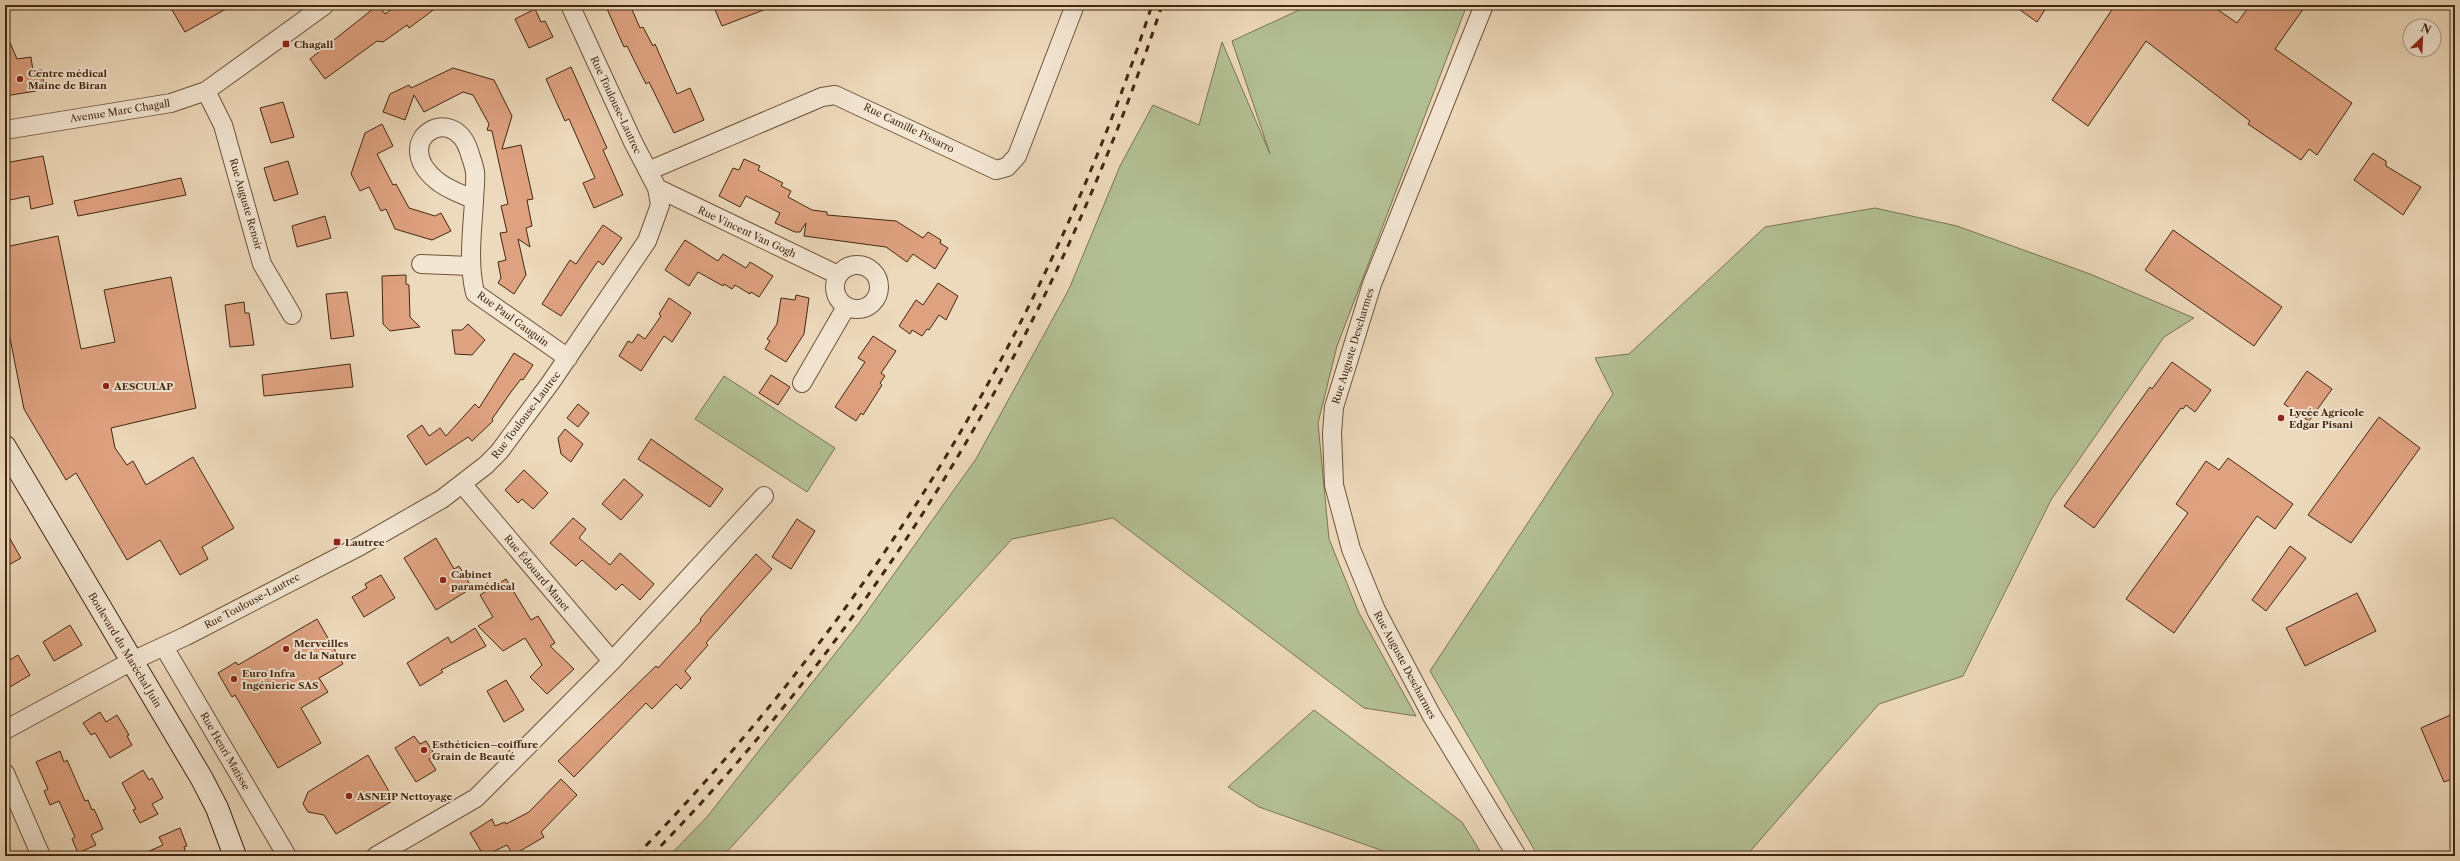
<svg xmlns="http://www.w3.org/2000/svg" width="2460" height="861" font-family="'Libre Caslon Text',serif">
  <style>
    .green { fill: #b3c094; stroke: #7b7452 }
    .building { fill: #dfa281; stroke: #432710 }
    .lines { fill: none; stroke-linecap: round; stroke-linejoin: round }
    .street-casing { stroke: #6e543b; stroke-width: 20 }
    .secondary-casing { stroke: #432710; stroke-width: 24 }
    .street { stroke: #f3e6d3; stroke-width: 18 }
    .secondary { stroke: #f3e6d3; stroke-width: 22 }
    .rail { stroke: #432710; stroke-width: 3; stroke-dasharray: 7 7; stroke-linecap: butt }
    .poi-dot { fill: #8f2418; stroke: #f3e6d3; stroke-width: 1.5 }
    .labels { text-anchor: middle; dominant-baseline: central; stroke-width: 4; stroke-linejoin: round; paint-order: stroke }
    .poi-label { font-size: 10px; font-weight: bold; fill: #432710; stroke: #f3e6d3; text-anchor: start }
    .street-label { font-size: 10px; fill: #432710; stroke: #f3e6d3 }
  </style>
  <rect width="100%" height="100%" fill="#edd9bb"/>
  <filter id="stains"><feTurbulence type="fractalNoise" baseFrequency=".005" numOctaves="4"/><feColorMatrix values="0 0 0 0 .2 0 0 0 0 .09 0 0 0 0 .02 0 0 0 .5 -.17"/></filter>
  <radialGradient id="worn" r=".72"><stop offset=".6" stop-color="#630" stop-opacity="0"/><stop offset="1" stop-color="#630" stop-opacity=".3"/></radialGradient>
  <!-- green -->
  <path class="green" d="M 1310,5 L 1467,5 L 1337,346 L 1318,423 L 1329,539 L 1359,613 L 1416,716 L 1364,708 L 1113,518 L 1012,539 L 723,856 L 669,856 L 707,817 L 859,623 L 976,459 L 1069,289 L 1120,166 L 1153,105 L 1199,125 L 1222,42 L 1270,154 L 1232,41 Z
    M 1875,208 L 1957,226 L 2090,274 L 2194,318 L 2164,337 L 2051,500 L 1963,676 L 1879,704 L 1746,856 L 1538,856 L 1430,671 L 1613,394 L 1595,358 L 1629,354 L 1765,227 Z
    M 724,376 L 835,448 L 807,492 L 695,419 Z
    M 1314,710 L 1462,822 L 1483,856 L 1389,856 L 1386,852 L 1259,807 L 1228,787 Z"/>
  <!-- building -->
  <path class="building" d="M 181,5 L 233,5 L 185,32 L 172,10 Z
    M 378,5 L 385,14 L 397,5 L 440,5 L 409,28 L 407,25 L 383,42 L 377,41 L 325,79 L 310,59 Z
    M 616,5 L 630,5 L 640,28 L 643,27 L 653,46 L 655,44 L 677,94 L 690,88 L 704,120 L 674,133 L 649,82 L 646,84 L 627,46 L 624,47 L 607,9 Z
    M 713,5 L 774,5 L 774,6 L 722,26 Z
    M 2013,5 L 2048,5 L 2037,22 Z
    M 2115,5 L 2211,5 L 2237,23 L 2250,5 L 2306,5 L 2275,49 L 2352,103 L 2317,155 L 2309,149 L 2301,160 L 2248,124 L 2250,121 L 2146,41 L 2088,126 L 2052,100 Z
    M 535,9 L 541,22 L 545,21 L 553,37 L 529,48 L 515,19 Z
    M 5,31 L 17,59 L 31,57 L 33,71 L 42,70 L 44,86 L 36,88 L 36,91 L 5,96 Z
    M 571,67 L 607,148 L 603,150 L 623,195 L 594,208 L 583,183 L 595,178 L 569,119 L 565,121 L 546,79 Z
    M 453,68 L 494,80 L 512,116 L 502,149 L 521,145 L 533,199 L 527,200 L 532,226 L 526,228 L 530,247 L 518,239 L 526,275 L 514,294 L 498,283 L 501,278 L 498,262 L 506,260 L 500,233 L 507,232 L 501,206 L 508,204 L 492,131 L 487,130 L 489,124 L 473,95 L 463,92 L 424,112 L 414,95 L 405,120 L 383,112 L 390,94 L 409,85 L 411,88 Z
    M 283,102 L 294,137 L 271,143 L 260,108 Z
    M 382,124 L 393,146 L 377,154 L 393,185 L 396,184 L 409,208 L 435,216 L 441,213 L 451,231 L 432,240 L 395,229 L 386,209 L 381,211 L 369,187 L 360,191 L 351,174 L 365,133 Z
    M 2373,153 L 2386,161 L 2386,166 L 2421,187 L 2403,215 L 2354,180 Z
    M 43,156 L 53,204 L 31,209 L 29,196 L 5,201 L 5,163 Z
    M 744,159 L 760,166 L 758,170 L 783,183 L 781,186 L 791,191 L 788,197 L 812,210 L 827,212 L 827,215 L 896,221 L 923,238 L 928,232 L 941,240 L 940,243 L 948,248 L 935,269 L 913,254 L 907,262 L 886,247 L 804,236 L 806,223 L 800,232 L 795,232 L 775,223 L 780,213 L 746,196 L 740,207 L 719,196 L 733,168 L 739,170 Z
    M 288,161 L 298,194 L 274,201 L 264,168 Z
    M 181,178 L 186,195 L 78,216 L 74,201 Z
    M 325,216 L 331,238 L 297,247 L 292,226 Z
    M 603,225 L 622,238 L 603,265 L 598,261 L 561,316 L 542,304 L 570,260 L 576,264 Z
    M 2173,230 L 2282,307 L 2254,346 L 2145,270 Z
    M 58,236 L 81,349 L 115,342 L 104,290 L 171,277 L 196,408 L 111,428 L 115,448 L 127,465 L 133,461 L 146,485 L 193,457 L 234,528 L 202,547 L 208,559 L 180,575 L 160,540 L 127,560 L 76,473 L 66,480 L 24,409 L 5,313 L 5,247 Z
    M 685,240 L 718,261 L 723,254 L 746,268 L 750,262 L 773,276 L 759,297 L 751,292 L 750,294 L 735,285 L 732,289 L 724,284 L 723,286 L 698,272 L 689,286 L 665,270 Z
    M 406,275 L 406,284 L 409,285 L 410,317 L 420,327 L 390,331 L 383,324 L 382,276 Z
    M 938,283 L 958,296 L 946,320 L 939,315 L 929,330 L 927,329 L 922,336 L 912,330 L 910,334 L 899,326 L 916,300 L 923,305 Z
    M 347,292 L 354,336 L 331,339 L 326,294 Z
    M 796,295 L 809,298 L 804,334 L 786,362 L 765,349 L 770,341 L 767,339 L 777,324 L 781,298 L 795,300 Z
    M 669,298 L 691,313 L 672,342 L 664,336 L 641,371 L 619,356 L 628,341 L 632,343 L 638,334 L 645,339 L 661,316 L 659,314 Z
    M 244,302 L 245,313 L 249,313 L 254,345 L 230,347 L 225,305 Z
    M 468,324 L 485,340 L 472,355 L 455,354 L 452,330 L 462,330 Z
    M 873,336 L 896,351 L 881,373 L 885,376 L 880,383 L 882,385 L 863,415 L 861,413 L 856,421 L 835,407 L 865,362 L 858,358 Z
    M 514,353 L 533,365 L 523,380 L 521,379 L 511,392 L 492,419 L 493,421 L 472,441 L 468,437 L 426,465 L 407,436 L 422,425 L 429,436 L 440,428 L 446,436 L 475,404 L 479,408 Z
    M 2172,362 L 2211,390 L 2195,412 L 2186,405 L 2183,409 L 2181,408 L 2094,528 L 2064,506 L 2150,387 L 2152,389 Z
    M 350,364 L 353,387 L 264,396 L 262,375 Z
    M 2307,371 L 2332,389 L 2309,421 L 2284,404 Z
    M 771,375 L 790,387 L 778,405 L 759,393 Z
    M 578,404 L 589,413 L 578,427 L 567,418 Z
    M 2379,417 L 2420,448 L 2351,543 L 2308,515 Z
    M 565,429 L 583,444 L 571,462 L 561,454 L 558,438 Z
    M 651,439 L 723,489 L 710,507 L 638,459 Z
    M 2228,458 L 2293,504 L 2275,529 L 2257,516 L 2174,633 L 2126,599 L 2188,513 L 2176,504 L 2206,461 L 2219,470 Z
    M 524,470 L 548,493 L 533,509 L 522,499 L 518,503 L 505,490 Z
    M 624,479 L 643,495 L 621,520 L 602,504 Z
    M 573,518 L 586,529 L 579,538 L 610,565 L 620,553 L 654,584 L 640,600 L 622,584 L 616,590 L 582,560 L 576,566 L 550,543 Z
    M 797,519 L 815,531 L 791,569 L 772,557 Z
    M 5,530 L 21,558 L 5,567 Z
    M 436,538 L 454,569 L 459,566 L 472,588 L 436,610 L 404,558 Z
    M 2290,546 L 2306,558 L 2266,611 L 2252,600 Z
    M 756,554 L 772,569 L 706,643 L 708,645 L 685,671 L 691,678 L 681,689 L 676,684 L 652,709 L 646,703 L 574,777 L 558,761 L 656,666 L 658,668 L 701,621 L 700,619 Z
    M 381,575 L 395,598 L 364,617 L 352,597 L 367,588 L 365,584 Z
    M 506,579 L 531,620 L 538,616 L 555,643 L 550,646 L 574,669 L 547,694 L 530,677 L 542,665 L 525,638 L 503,651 L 478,626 L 493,617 L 480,595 Z
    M 2357,593 L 2376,631 L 2305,666 L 2286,628 Z
    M 317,619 L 343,664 L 319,678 L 328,692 L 301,708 L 321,743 L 278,768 L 235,695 L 232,697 L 218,673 L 236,662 L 238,665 Z
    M 70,625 L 82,645 L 54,661 L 43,642 Z
    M 475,628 L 486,646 L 441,670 L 443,672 L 420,686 L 407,663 L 448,637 L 451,643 Z
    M 18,655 L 30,675 L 5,690 L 5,663 Z
    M 506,680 L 524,710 L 504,722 L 487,691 Z
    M 100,712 L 106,722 L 117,715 L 129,735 L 127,736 L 132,745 L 110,758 L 95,733 L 91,735 L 83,723 Z
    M 2455,713 L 2455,778 L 2444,782 L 2421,728 Z
    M 414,736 L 420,744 L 426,741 L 435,755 L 429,759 L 436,770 L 416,782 L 395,748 Z
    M 60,751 L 64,762 L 67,760 L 85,801 L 88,800 L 92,810 L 94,809 L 103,829 L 91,835 L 96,845 L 78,853 L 72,839 L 75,837 L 59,801 L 50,805 L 44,791 L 48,789 L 36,762 Z
    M 368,755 L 394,800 L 336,834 L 324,815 L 308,812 L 303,804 L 308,792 Z
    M 143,770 L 149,780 L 152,778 L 163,798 L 152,804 L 158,814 L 140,823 L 133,810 L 136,809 L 122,783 Z
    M 561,779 L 577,795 L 541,832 L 544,837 L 513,855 L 507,845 L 484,856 L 470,833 L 492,819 L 495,826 L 505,822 L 506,824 L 529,812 Z
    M 180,828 L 187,846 L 184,847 L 187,856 L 138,856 L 163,845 L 159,837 Z"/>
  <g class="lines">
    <!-- street casing -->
    <g class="street-casing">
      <path id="street" d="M 1484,5 L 1372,284 L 1334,407 L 1332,433 L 1334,485 L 1351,549 L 1376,610 L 1432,716 L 1517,856
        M 206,91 L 223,125 L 262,264 L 292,315
        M 5,130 L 171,103 L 206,91 L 325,5
        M 648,171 L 822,97 L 835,95 L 996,170 L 1007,167 L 1017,156 L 1075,5
        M 657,188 L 838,275
        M 474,200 C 462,194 446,189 436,180 C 389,140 453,101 469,151 C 471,158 474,165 475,172 C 476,181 474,193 474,202 C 472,232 468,263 475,293 L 568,358
        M 421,264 L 470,266
        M835 287a22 22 0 1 1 44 0a22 22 0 1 1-44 0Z
        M 802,383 L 846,307
        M 463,485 L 612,661
        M 164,647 L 287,856
        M 5,730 L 132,661 L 186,636 L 360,546 L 442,499 L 486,465 L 499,452 L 551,382 L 647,241 L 660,205 L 657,188 L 633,142 L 570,5
        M 5,773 L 41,856
        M 376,856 L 476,798 L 612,661 L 764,496"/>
    </g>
    <!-- secondary casing -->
    <g class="secondary-casing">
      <path id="secondary" d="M 5,447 L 202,779 L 217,808 L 235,856"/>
    </g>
    <!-- street -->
    <use href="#street" class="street"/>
    <!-- secondary -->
    <use href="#secondary" class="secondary"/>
    <!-- rail -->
    <path class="rail" d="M 636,856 C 874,611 1046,330 1152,5
      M 651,856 C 887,615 1057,325 1162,5"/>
  </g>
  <!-- markers -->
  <g class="poi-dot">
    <rect x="282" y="40" width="8" height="8" rx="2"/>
    <circle cx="20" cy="79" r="4"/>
    <circle cx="106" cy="386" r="4"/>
    <circle cx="2281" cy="418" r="4"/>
    <rect x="333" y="538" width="8" height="8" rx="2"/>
    <circle cx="443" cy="580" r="4"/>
    <circle cx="286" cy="649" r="4"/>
    <circle cx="234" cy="679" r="4"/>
    <circle cx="424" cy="750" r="4"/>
    <circle cx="349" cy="796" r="4"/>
  </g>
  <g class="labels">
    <!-- poi labels -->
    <g class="poi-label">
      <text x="294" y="44">Chagall</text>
      <text x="28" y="73">Centre médical<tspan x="28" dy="12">Maine de Biran</tspan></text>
      <text x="114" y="386">AESCULAP</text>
      <text x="2289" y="412">Lycée Agricole<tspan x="2289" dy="12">Edgar Pisani</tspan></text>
      <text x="345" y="542">Lautrec</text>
      <text x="451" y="574">Cabinet<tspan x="451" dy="12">paramédical</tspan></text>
      <text x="294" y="643">Merveilles<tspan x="294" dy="12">de la Nature</tspan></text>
      <text x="242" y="673">Euro Infra<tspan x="242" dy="12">Ingénierie SAS</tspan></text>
      <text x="432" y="744">Esthéticien–coiffure<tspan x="432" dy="12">Grain de Beauté</tspan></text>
      <text x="357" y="796">ASNEIP Nettoyage</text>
    </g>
    <!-- street labels -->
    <g class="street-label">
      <text transform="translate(616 105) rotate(65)">Rue Toulouse-Lautrec</text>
      <text transform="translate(120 111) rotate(-9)">Avenue Marc Chagall</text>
      <text transform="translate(909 128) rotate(26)">Rue Camille Pissarro</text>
      <text transform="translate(246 204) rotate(74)">Rue Auguste Renoir</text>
      <text transform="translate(747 232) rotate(25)">Rue Vincent Van Gogh</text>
      <text transform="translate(513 319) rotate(36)">Rue Paul Gauguin</text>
      <text transform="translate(1353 346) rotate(-73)">Rue Auguste Descharmes</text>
      <text transform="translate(526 415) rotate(-53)">Rue Toulouse-Lautrec</text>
      <text transform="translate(537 573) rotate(50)">Rue Édouard Manet</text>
      <text transform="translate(252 601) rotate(-28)">Rue Toulouse-Lautrec</text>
      <text transform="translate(125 650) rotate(59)">Boulevard du Maréchal Juin</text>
      <text transform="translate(1405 665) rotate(62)">Rue Auguste Descharmes</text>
      <text transform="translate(225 751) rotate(60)">Rue Henri Matisse</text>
    </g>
  </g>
  <!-- margin -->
  <rect width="2460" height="861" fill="none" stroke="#edd9bb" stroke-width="20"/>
  <rect x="6" y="6" width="2448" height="849" fill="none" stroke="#432710" stroke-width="2"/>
  <rect x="10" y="10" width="2440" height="841" fill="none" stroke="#432710"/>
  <!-- north arrow -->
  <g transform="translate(2422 38) rotate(24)"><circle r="19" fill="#f3e6d3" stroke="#ad9a85"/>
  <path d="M0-3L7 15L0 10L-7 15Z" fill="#8f2418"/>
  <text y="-6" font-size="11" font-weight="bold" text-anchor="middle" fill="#432710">N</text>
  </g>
  <rect width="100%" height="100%" filter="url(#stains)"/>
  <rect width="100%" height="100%" fill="url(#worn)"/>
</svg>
